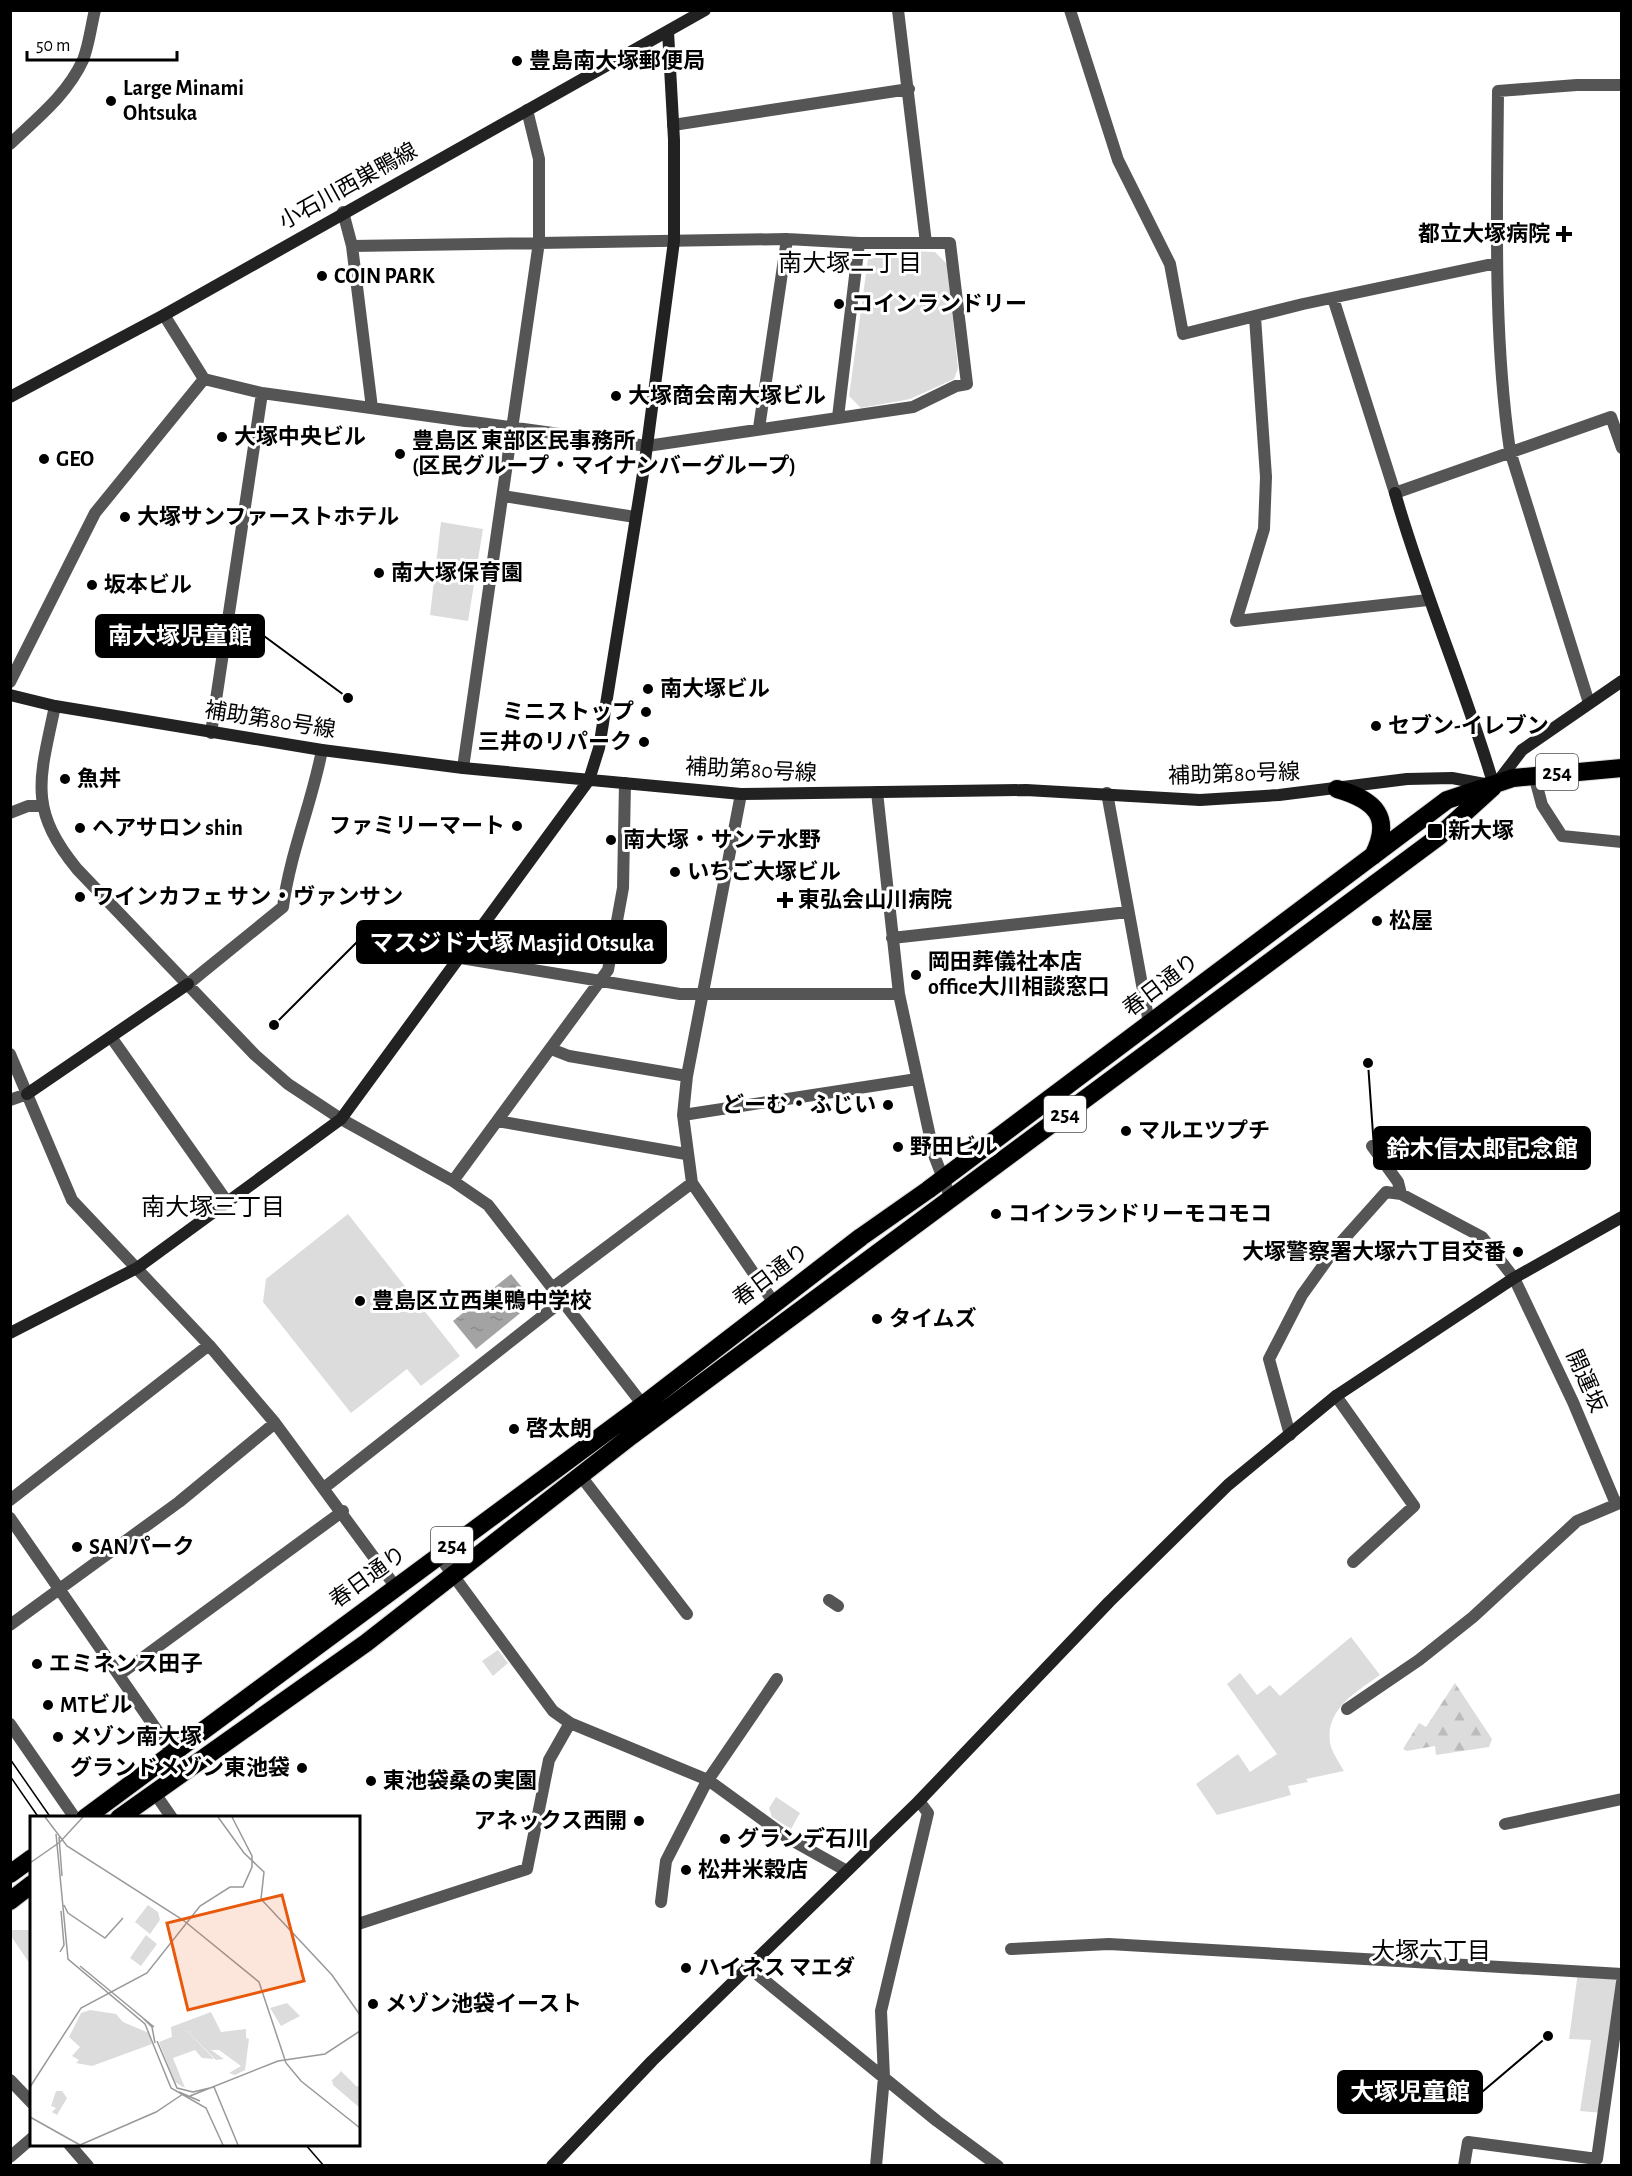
<svg xmlns="http://www.w3.org/2000/svg" width="1632" height="2176" font-family="'Alegreya Sans','Noto Sans JP',sans-serif">
  <style>
    .green { fill: #dcdcdc }
    .forest { fill: url(#forest-firs) }
    .water { fill: url(#water-ripples) }
    .lines { fill: none; stroke-linecap: round; stroke-linejoin: round }
    .highway-casing { stroke: #dbdbdb; stroke-width: 20 }
    .street { stroke: #555; stroke-width: 12 }
    .secondary { stroke: #222; stroke-width: 12 }
    .highway { stroke: #000; stroke-width: 18 }
    .tram { stroke: #000; stroke-width: 1.5 }
    .poi-dot { fill: #000; stroke: #fff; stroke-width: 2 }
    .labels { text-anchor: middle; dominant-baseline: central; stroke-width: 6; stroke-linejoin: round; paint-order: stroke }
    .shield { fill: #fff; stroke: #4c4c4c; stroke-width: 1.5 }
    .shield-label { font-size: 21px; font-weight: bold; fill: #000 }
    .poi-label { font-size: 22px; font-weight: bold; fill: #000; stroke: #fff; text-anchor: start }
    .street-label { font-size: 22px; fill: #000; stroke: #fff }
    .neighbourhood-label { font-size: 24px; fill: #000; stroke: #fff }
    .inset-road { fill: none; stroke: #999; stroke-width: 1.5 }
    .view { fill: #e8590c; fill-opacity: 0.15; stroke: #e8590c; stroke-width: 3 }
    .inset-edge { fill: none; stroke: #000; stroke-width: 3 }
    .leader { fill: none; stroke: #000; stroke-width: 2 }
    .callout-dot { fill: #000; stroke: #fff; stroke-width: 2 }
    .callout { fill: #000; stroke: #000; stroke-width: 2 }
    .callout-label { font-size: 24px; text-anchor: middle; font-weight: bold; fill: #fff }
  </style>
  <defs>
    <pattern id="forest-firs" width="22" height="20" patternUnits="userSpaceOnUse" patternTransform="scale(1.5)"><rect width="22" height="20" fill="#dcdcdc"/><path d="M5 1l3.5 6h-7zM16 11l3.5 6h-7z" fill="#bbb"/></pattern>
    <pattern id="water-ripples" width="26" height="14" patternUnits="userSpaceOnUse" patternTransform="scale(1.5)"><rect width="26" height="14" fill="#a3a3a3"/><path d="M2 4q2-2 4 0t4 0M15 11q2-2 4 0t4 0" fill="none" stroke="#8b8b8b"/></pattern>
  </defs>
  <rect width="100%" height="100%" fill="#fff"/>
  <!-- green -->
  <path class="green" d="M 880,250 L 935,252 L 947,264 L 958,368 L 954,379 L 910,399 L 861,408 L 849,396 L 868,259 Z
    M 441,522 L 483,529 L 468,621 L 430,615 Z
    M 348,1214 L 460,1356 L 421,1386 L 407,1369 L 351,1413 L 263,1302 L 266,1279 Z
    M 1351,1637 L 1380,1675 C 1356,1692 1322,1711 1331,1747 C 1334,1755 1340,1764 1344,1771 L 1306,1779 L 1308,1782 L 1288,1786 L 1291,1795 L 1217,1815 L 1196,1784 L 1238,1754 L 1250,1772 L 1277,1754 L 1227,1684 L 1240,1673 L 1257,1695 L 1270,1685 L 1280,1696 Z
    M 498,1650 L 508,1663 L 493,1676 L 482,1661 Z
    M 776,1797 L 800,1813 L 791,1829 L 772,1817 L 769,1808 Z
    M 10,1930 L 28,1930 L 31,1934 L 30,1964 L 11,1936 Z
    M 1578,1972 L 1620,1974 L 1603,2113 L 1580,2111 L 1591,2040 L 1569,2039 Z"/>
  <!-- forest -->
  <path class="forest" d="M 1455,1683 L 1492,1739 L 1489,1747 L 1436,1755 L 1435,1746 L 1407,1751 L 1403,1749 L 1419,1723 L 1426,1727 Z"/>
  <!-- water -->
  <path class="water" d="M 511,1274 L 534,1302 L 476,1349 L 453,1321 Z"/>
  <g class="lines">
    <!-- highway casing -->
    <g class="highway-casing">
      <path id="highway" d="M 1337,789 C 1375,800 1393,817 1373,856
        M 85,1818 L 643,1405 L 861,1237 L 928,1190 L 1447,800 L 1513,778 L 1622,768
        M 119,1818 L 366,1643 L 631,1436 L 1438,837 L 1493,787
        M 10,1874 L 32,1858
        M 10,1901 L 32,1884"/>
    </g>
    <!-- street -->
    <path class="street" d="M 898,10 L 926,243
      M 1070,10 L 1118,160 L 1170,264 L 1183,334 L 1303,304 L 1497,263
      M 673,125 L 909,89
      M 10,144 C 37,118 67,95 83,60 C 89,45 91,26 95,10
      M 343,212 L 352,246 L 372,408
      M 1333,298 L 1395,493 L 1611,417 L 1622,448
      M 164,315 L 204,379 L 262,393 L 647,446 L 913,407 L 956,386 L 967,384 L 950,243 L 859,243 L 787,239 L 352,246
      M 1255,317 L 1266,477 L 1264,529 L 1236,621 L 1428,600
      M 838,417 L 859,243
      M 759,428 L 787,239
      M 503,496 L 635,517
      M 10,682 L 95,513 L 204,379
      M 1589,703 L 1510,451 C 1493,334 1497,209 1498,91 L 1577,85 L 1622,85
      M 55,706 C 40,778 27,808 77,869 L 255,1055 L 288,1084 L 341,1119 L 453,1181 L 488,1205 L 643,1405
      M 211,733 L 262,393
      M 463,768 L 539,242 L 539,159 L 527,110
      M 1534,775 L 1542,805 L 1562,836 L 1622,842
      M 877,792 L 899,994 L 934,1155 L 951,1199
      M 1107,793 L 1149,1023
      M 741,794 L 687,1076 L 683,1115 L 692,1183 L 774,1303
      M 10,813 L 28,806 L 42,806
      M 892,938 L 1128,912
      M 461,958 L 680,994 L 899,994
      M 188,984 L 283,907 C 290,853 312,803 322,750
      M 111,1037 L 228,1203
      M 551,1049 L 569,1056 L 687,1076
      M 10,1054 L 72,1200 L 209,1345 L 275,1423 L 395,1586
      M 10,1100 L 27,1094
      M 683,1115 L 917,1079
      M 497,1121 L 686,1154
      M 1372,1146 L 1398,1182 L 1401,1194
      M 453,1181 L 608,970 L 623,888 L 625,783
      M 552,1288 L 692,1183
      M 1336,1396 L 1414,1506 L 1353,1562
      M 1290,1435 L 1269,1359 L 1302,1295 L 1335,1249 L 1386,1192 L 1401,1194 L 1482,1237 L 1514,1278 L 1573,1402 L 1616,1504
      M 580,1475 L 687,1614
      M 325,1487 L 562,1301
      M 10,1500 L 209,1345
      M 10,1518 L 172,1752
      M 439,1556 L 553,1711 L 570,1723 L 708,1780 L 788,1838 L 845,1870
      M 829,1600 L 838,1606
      M 10,1625 L 179,1502 L 275,1423
      M 119,1675 L 343,1511
      M 1347,1709 L 1419,1660 L 1473,1617 L 1577,1521 L 1622,1502
      M 10,1724 L 75,1818
      M 154,1792 L 172,1818
      M 1505,1824 L 1622,1799
      M 661,1902 L 666,1861 L 706,1783 L 777,1679
      M 358,1924 L 527,1869 L 549,1760 L 570,1723
      M 1011,1949 L 1109,1944 L 1622,1974
      M 747,1966 L 937,2121 L 998,2166
      M 10,2080 L 32,2103
      M 69,2144 L 88,2166
      M 10,2157 L 32,2138
      M 876,2166 L 884,2077 L 881,2011 L 928,1813 L 919,1801
      M 1464,2166 L 1468,2142 L 1597,2159 L 1622,1982"/>
    <!-- secondary -->
    <path class="secondary" d="M 10,397 L 164,315 L 705,10
      M 1395,493 C 1423,592 1465,687 1494,786
      M 10,695 L 55,706 L 322,750 L 463,768 L 741,794 L 1026,790 L 1200,800 L 1279,795 L 1407,779 L 1452,778 L 1490,785
      M 1496,784 L 1522,750 L 1622,681
      M 27,1094 L 188,984
      M 10,1333 L 137,1268 L 341,1119 L 589,780 L 599,748 L 645,461 L 674,241 L 674,140 L 668,31
      M 552,2166 L 652,2061 L 919,1801 L 1109,1602 L 1228,1485 L 1336,1396 L 1514,1278 L 1622,1217"/>
    <!-- highway -->
    <use href="#highway" class="highway"/>
    <!-- tram -->
    <path class="tram" d="M 10,1759 L 51,1818
      M 10,1776 L 39,1818
      M 305,2144 L 324,2166"/>
  </g>
  <!-- markers -->
  <g class="poi-dot">
    <circle cx="517" cy="61" r="6"/>
    <circle cx="111" cy="101" r="6"/>
    <path d="M1561 225h6v6h6v6h-6v6h-6v-6h-6v-6h6z"/>
    <circle cx="322" cy="276" r="6"/>
    <circle cx="839" cy="304" r="6"/>
    <circle cx="616" cy="396" r="6"/>
    <circle cx="222" cy="437" r="6"/>
    <circle cx="400" cy="454" r="6"/>
    <circle cx="44" cy="459" r="6"/>
    <circle cx="125" cy="517" r="6"/>
    <circle cx="379" cy="573" r="6"/>
    <circle cx="92" cy="585" r="6"/>
    <circle cx="648" cy="689" r="6"/>
    <circle cx="646" cy="712" r="6"/>
    <circle cx="1376" cy="726" r="6"/>
    <circle cx="644" cy="742" r="6"/>
    <circle cx="65" cy="779" r="6"/>
    <circle cx="517" cy="826" r="6"/>
    <circle cx="80" cy="828" r="6"/>
    <rect x="1427" y="823" width="16" height="16" rx="3"/>
    <circle cx="611" cy="840" r="6"/>
    <circle cx="675" cy="872" r="6"/>
    <circle cx="80" cy="897" r="6"/>
    <path d="M782 891h6v6h6v6h-6v6h-6v-6h-6v-6h6z"/>
    <circle cx="1377" cy="921" r="6"/>
    <circle cx="916" cy="975" r="6"/>
    <circle cx="888" cy="1105" r="6"/>
    <circle cx="1126" cy="1131" r="6"/>
    <circle cx="898" cy="1147" r="6"/>
    <circle cx="996" cy="1214" r="6"/>
    <circle cx="1518" cy="1252" r="6"/>
    <circle cx="360" cy="1301" r="6"/>
    <circle cx="877" cy="1319" r="6"/>
    <circle cx="514" cy="1429" r="6"/>
    <circle cx="77" cy="1547" r="6"/>
    <circle cx="37" cy="1664" r="6"/>
    <circle cx="48" cy="1705" r="6"/>
    <circle cx="58" cy="1737" r="6"/>
    <circle cx="302" cy="1768" r="6"/>
    <circle cx="371" cy="1781" r="6"/>
    <circle cx="639" cy="1821" r="6"/>
    <circle cx="725" cy="1839" r="6"/>
    <circle cx="686" cy="1870" r="6"/>
    <circle cx="686" cy="1968" r="6"/>
    <circle cx="373" cy="2004" r="6"/>
  </g>
  <g class="labels">
    <!-- shield labels -->
    <g class="shield">
      <rect x="1536" y="754" width="42" height="36" rx="4.5"/>
      <rect x="1044" y="1096" width="42" height="36" rx="4.5"/>
      <rect x="431" y="1527" width="42" height="36" rx="4.5"/>
    </g>
    <g class="shield-label">
      <text x="1557" y="772">254</text>
      <text x="1065" y="1114">254</text>
      <text x="452" y="1545">254</text>
    </g>
    <!-- poi labels -->
    <g class="poi-label">
      <text x="529" y="61">豊島南大塚郵便局</text>
      <text x="123" y="88">Large Minami<tspan x="123" dy="25">Ohtsuka</tspan></text>
      <text x="1550" y="234" text-anchor="end">都立大塚病院</text>
      <text x="334" y="276">COIN PARK</text>
      <text x="851" y="304">コインランドリー</text>
      <text x="628" y="396">大塚商会南大塚ビル</text>
      <text x="234" y="437">大塚中央ビル</text>
      <text x="412" y="441">豊島区 東部区民事務所<tspan x="412" dy="25">(区民グループ・マイナンバーグループ)</tspan></text>
      <text x="56" y="459">GEO</text>
      <text x="137" y="517">大塚サンファーストホテル</text>
      <text x="391" y="573">南大塚保育園</text>
      <text x="104" y="585">坂本ビル</text>
      <text x="660" y="689">南大塚ビル</text>
      <text x="634" y="712" text-anchor="end">ミニストップ</text>
      <text x="1388" y="726">セブン-イレブン</text>
      <text x="632" y="742" text-anchor="end">三井のリパーク</text>
      <text x="77" y="779">魚丼</text>
      <text x="505" y="826" text-anchor="end">ファミリーマート</text>
      <text x="92" y="828">ヘアサロン shin</text>
      <text x="1448" y="831">新大塚</text>
      <text x="623" y="840">南大塚・サンテ水野</text>
      <text x="687" y="872">いちご大塚ビル</text>
      <text x="92" y="897">ワインカフェ サン・ヴァンサン</text>
      <text x="798" y="900">東弘会山川病院</text>
      <text x="1389" y="921">松屋</text>
      <text x="928" y="962">岡田葬儀社本店<tspan x="928" dy="25">office大川相談窓口</tspan></text>
      <text x="876" y="1105" text-anchor="end">どーむ・ふじい</text>
      <text x="1138" y="1131">マルエツプチ</text>
      <text x="910" y="1147">野田ビル</text>
      <text x="1008" y="1214">コインランドリーモコモコ</text>
      <text x="1506" y="1252" text-anchor="end">大塚警察署大塚六丁目交番</text>
      <text x="372" y="1301">豊島区立西巣鴨中学校</text>
      <text x="889" y="1319">タイムズ</text>
      <text x="526" y="1429">啓太朗</text>
      <text x="89" y="1547">SANパーク</text>
      <text x="49" y="1664">エミネンス田子</text>
      <text x="60" y="1705">MTビル</text>
      <text x="70" y="1737">メゾン南大塚</text>
      <text x="290" y="1768" text-anchor="end">グランドメゾン東池袋</text>
      <text x="383" y="1781">東池袋桑の実園</text>
      <text x="627" y="1821" text-anchor="end">アネックス西開</text>
      <text x="737" y="1839">グランデ石川</text>
      <text x="698" y="1870">松井米穀店</text>
      <text x="698" y="1968">ハイネス マエダ</text>
      <text x="385" y="2004">メゾン池袋イースト</text>
    </g>
    <!-- street labels -->
    <g class="street-label">
      <text transform="translate(348 186) rotate(-29)">小石川西巣鴨線</text>
      <text transform="translate(270 720) rotate(9)">補助第80号線</text>
      <text transform="translate(751 770) rotate(3)">補助第80号線</text>
      <text transform="translate(1234 774) rotate(-2)">補助第80号線</text>
      <text transform="translate(1161 985) rotate(-37)">春日通り</text>
      <text transform="translate(771 1275) rotate(-37)">春日通り</text>
      <text transform="translate(1586 1381) rotate(66)">開運坂</text>
      <text transform="translate(368 1577) rotate(-36)">春日通り</text>
    </g>
    <!-- neighbourhood labels -->
    <g class="neighbourhood-label">
      <text x="850" y="264">南大塚二丁目</text>
      <text x="213" y="1208">南大塚三丁目</text>
      <text x="1431" y="1952">大塚六丁目</text>
    </g>
  </g>
  <!-- overview -->
  <g transform="translate(30 1816)">
    <rect width="330" height="330" fill="#fff"/>
    <path d="M 118,89 L 128,96 L 130,104 L 120,118 L 105,106 ZM 116,119 L 127,128 L 111,150 L 100,142 ZM 257,187 L 270,200 L 251,210 L 240,192 ZM 311,255 L 327,271 L 330,269 L 330,292 L 302,267 ZM 26,275 L 32,275 L 37,282 L 27,299 L 22,296 L 26,292 L 21,290 Z" fill="#dcdcdc"/>
    <path d="M 181,196 L 191,216 L 216,213 L 216,222 L 219,223 L 215,254 L 205,259 L 199,257 L 211,250 L 189,234 L 181,234 L 194,243 L 186,244 L 157,215 L 142,222 L 141,211 ZM 311,256 L 322,266 L 318,264 L 313,265 L 318,265 L 322,268 L 315,268 L 315,278 L 322,278 L 324,271 L 330,270 L 330,283 L 325,280 L 322,284 L 330,292 L 303,269 L 304,266 L 301,265 Z" fill="#dcdcdc"/>
    <path d="M 60,194 L 86,198 L 93,206 L 119,217 L 122,228 L 62,250 L 46,247 L 49,244 L 42,240 L 50,231 L 39,221 L 51,197 ZM 157,215 L 184,243 L 172,242 L 165,234 L 143,242 L 155,272 L 145,266 L 129,226 Z" fill="#dcdcdc"/>
    <path class="inset-road" d="M 15,1 L 37,30 L 153,104 L 229,166 L 256,247 L 271,265 L 330,312M 188,1 L 214,37 L 234,56 L 231,83 L 302,159 L 330,199M 26,18 L 38,143 L 115,208 L 141,272 L 176,292 L 193,329M 29,21 L 32,60M 0,47 L 30,26 L 53,1M 34,89 L 38,97 L 75,122 L 93,102M 30,136 L 34,129 L 31,95M 50,150 L 124,211M 113,202 L 122,211 L 125,227M 127,225 L 147,272 L 163,276 L 184,271M 0,271 L 51,192 L 117,157 L 170,90 L 200,71 L 213,71 L 222,51 L 222,40 L 202,1M 184,271 L 208,329M 149,276 L 170,285M 160,280 L 248,245 L 295,238 L 330,215M 0,301 L 50,329M 50,329 L 126,296 L 153,278"/>
    <path class="view" d="M 252,79 L 274,165 L 158,194 L 137,107 Z"/>
    <rect width="330" height="330" class="inset-edge"/>
  </g>
  <!-- callouts -->
  <path class="leader" d="M348 698L264 636M274 1025L357 942M1368 1063L1374 1148M1548 2036L1482 2092"/>
  <g class="callout-dot">
    <circle cx="348" cy="698" r="6"/>
    <circle cx="274" cy="1025" r="6"/>
    <circle cx="1368" cy="1063" r="6"/>
    <circle cx="1548" cy="2036" r="6"/>
  </g>
  <g class="callout">
    <rect x="96" y="615" width="168" height="42" rx="6"/>
    <rect x="357" y="921" width="309" height="42" rx="6"/>
    <rect x="1374" y="1127" width="216" height="42" rx="6"/>
    <rect x="1338" y="2071" width="144" height="42" rx="6"/>
  </g>
  <g class="callout-label">
    <text x="180" y="644">南大塚児童館</text>
    <text x="512" y="951">マスジド大塚 Masjid Otsuka</text>
    <text x="1482" y="1157">鈴木信太郎記念館</text>
    <text x="1410" y="2100">大塚児童館</text>
  </g>
  <!-- border -->
  <rect width="1632" height="2176" fill="none" stroke="#000000" stroke-width="24"/>
  <!-- scale -->
  <path d="M27 51v9h150v-9" fill="none" stroke="#000000" stroke-width="3"/>
  <text x="36" y="51" font-size="18" fill="#000000" stroke="#ffffff" stroke-width="4.5" paint-order="stroke">50 m</text>
</svg>
